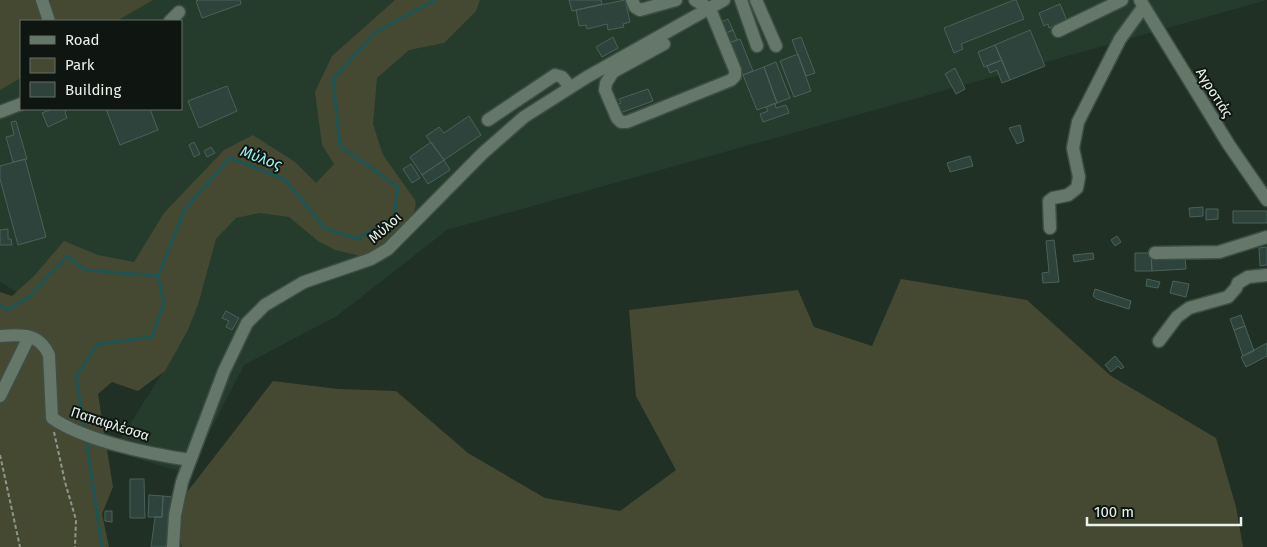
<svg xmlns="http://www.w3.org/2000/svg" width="1267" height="547" font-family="'Fira Sans',sans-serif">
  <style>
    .built { fill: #253b2c }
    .green { fill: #464932 }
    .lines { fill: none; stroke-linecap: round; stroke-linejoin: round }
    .stream { stroke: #1c5554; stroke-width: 3 }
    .building { fill: #2d433c; stroke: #4b625b }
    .minor-casing { stroke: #3f4d43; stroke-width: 15 }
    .path { stroke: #8b998f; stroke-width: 2; stroke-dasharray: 4 2.5; stroke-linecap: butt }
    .minor { stroke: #647769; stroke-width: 12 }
    .labels { text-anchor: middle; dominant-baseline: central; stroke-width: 4; stroke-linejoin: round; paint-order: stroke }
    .street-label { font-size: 14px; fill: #e8f3eb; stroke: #0f1611 }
    .water-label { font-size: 15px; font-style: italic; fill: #98f5f3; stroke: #0f1611 }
  </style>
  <rect width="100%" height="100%" fill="#203025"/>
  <!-- built -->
  <path class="built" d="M 153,0 L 1267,0 L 447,230 L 337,316 L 244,365 L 188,474 L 113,451 L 184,338 L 35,303 L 0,282 L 0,90 L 21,78 L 21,109 L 181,109 L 181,21 L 117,21 Z"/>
  <!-- green -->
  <path class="green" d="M 0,0 L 153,0 L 117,21 L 21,21 L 21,78 L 0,90 Z
    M 395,0 L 480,0 L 476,11 L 444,43 L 409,50 L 377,78 L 373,124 L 383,155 L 415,200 C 421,220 379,248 365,257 L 335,250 L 318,241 L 289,217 L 260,213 L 236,218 L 216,239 L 198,305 L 187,332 L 165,371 L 138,391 L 112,382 L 98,394 L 113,487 L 102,514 L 109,547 L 0,547 L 0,292 L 12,296 L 34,276 L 64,241 L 98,255 L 134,262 L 164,213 L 224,150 L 253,135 L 295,162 L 316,183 L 334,164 L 322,145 L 315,92 L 332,56 Z
    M 901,279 L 1027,300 L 1111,376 L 1216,438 L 1236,507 L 1243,547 L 182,547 L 179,534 L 184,496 L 273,381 L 338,389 L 396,391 L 468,453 L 545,498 L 620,511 L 676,470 L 636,396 L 629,310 L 798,290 L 814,327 L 872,346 Z"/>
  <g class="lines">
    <!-- stream -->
    <path class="stream" d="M 0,305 L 7,310 L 29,297 L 67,256 L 85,270 L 158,276
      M 85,432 L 76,376 L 98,344 L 152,337 L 164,303 L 158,276 L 185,209 L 230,158 L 284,179 L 326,229 L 358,239 L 394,217 L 398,187 L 340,146 L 333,79 L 376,32 L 435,0
      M 86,438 L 102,547"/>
  </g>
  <!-- building -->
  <path class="building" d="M 199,0 L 240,0 L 241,4 L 202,18 L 196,1 Z
    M 569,0 L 601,0 L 602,4 L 572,11 Z
    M 625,0 L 630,22 L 623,24 L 624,27 L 608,30 L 607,24 L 587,29 L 586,25 L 579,26 L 576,10 Z
    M 1014,0 L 1016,0 L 1024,19 L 961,44 L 963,49 L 954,53 L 944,28 Z
    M 1060,4 L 1067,21 L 1049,28 L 1048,24 L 1044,26 L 1039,13 Z
    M 728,19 L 733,30 L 726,33 L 721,22 Z
    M 733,30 L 737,40 L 729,43 L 726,33 Z
    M 1030,30 L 1045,66 L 1010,80 L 995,45 Z
    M 613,37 L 618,48 L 602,57 L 596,47 Z
    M 801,37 L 815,73 L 806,76 L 792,40 Z
    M 740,39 L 753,71 L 743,75 L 729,43 Z
    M 995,45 L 1002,60 L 984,67 L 978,52 Z
    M 798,54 L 811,91 L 794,97 L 780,61 Z
    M 1002,60 L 1010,80 L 1002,83 L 997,70 L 990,73 L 987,66 Z
    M 776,62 L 790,98 L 777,103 L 764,67 Z
    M 764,67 L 777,103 L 757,110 L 743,75 Z
    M 955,68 L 965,89 L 956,94 L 945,74 Z
    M 227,86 L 237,111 L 199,128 L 188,101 Z
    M 648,89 L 653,101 L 617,114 L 614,106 L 621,103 L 619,99 Z
    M 775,103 L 776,108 L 786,105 L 789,113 L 763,122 L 760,114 L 768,111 L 766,107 Z
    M 52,109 L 68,109 L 65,112 L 67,118 L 48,127 L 42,113 Z
    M 106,109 L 150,109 L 158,130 L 120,145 Z
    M 469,116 L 481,135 L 444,160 L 426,136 L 439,127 L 444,133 Z
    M 16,121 L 27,159 L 13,162 L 6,137 L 14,135 L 11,122 Z
    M 1020,125 L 1024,141 L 1017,144 L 1009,128 Z
    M 194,142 L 200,154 L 194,157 L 189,145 Z
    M 431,142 L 444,160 L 422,175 L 410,157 Z
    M 211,147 L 215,153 L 207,157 L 204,151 Z
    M 970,156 L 973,166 L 950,172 L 947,163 Z
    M 25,159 L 46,237 L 18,245 L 0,179 L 0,166 Z
    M 444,160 L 450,170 L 428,184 L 422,175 Z
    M 411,164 L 420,178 L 412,183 L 403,169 Z
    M 1203,207 L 1203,216 L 1190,217 L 1189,208 Z
    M 1206,209 L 1218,209 L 1218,219 L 1206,220 Z
    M 1233,211 L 1267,211 L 1267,223 L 1233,223 Z
    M 8,229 L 8,239 L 11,239 L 12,245 L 0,245 L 0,230 Z
    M 1117,236 L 1121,242 L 1115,246 L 1111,240 Z
    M 1054,240 L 1059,282 L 1043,283 L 1042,273 L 1049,272 L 1046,241 Z
    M 1267,247 L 1267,265 L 1260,266 L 1259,248 Z
    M 1093,253 L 1094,259 L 1074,262 L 1073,255 Z
    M 1135,253 L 1151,253 L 1152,271 L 1135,271 Z
    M 1185,255 L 1186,269 L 1152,271 L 1151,256 Z
    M 1147,279 L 1160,282 L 1158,288 L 1146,286 Z
    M 1173,281 L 1189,284 L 1186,297 L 1170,293 Z
    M 1095,289 L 1131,301 L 1129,309 L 1097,299 L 1093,296 Z
    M 226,311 L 239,318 L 232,330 L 226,327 L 229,321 L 222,318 Z
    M 1241,315 L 1245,326 L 1234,330 L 1230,319 Z
    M 1245,326 L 1254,351 L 1243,356 L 1234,330 Z
    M 1267,343 L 1267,356 L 1246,367 L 1241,357 Z
    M 1115,356 L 1124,367 L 1121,369 L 1118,366 L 1111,372 L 1105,365 Z
    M 130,479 L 144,479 L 145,518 L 130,518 Z
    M 149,495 L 163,496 L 162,517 L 148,517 Z
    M 163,496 L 172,497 L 166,547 L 151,547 L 155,517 L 162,517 Z
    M 105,511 L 112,511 L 112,522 L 105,521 Z"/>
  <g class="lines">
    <!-- minor casing -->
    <g class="minor-casing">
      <path id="minor" d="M 42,0 L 49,21
        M 632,0 L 635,7 L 640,10 L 676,0
        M 741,0 L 757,46
        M 756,0 L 776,46
        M 1140,0 L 1229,145 L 1267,200
        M 170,21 L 179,12
        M 1058,31 L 1122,0
        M 664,44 L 613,72 L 606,83 L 605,90 L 617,118 L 621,122 L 627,122 L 731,80 L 735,76 L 735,70 L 710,9 L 695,0
        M 0,112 L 21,104
        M 488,120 L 555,75 L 562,77 L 570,87
        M 1050,228 L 1049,201 L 1053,198 L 1068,195 L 1077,188 L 1079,177 L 1073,148 L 1078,122 L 1120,39 L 1144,6
        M 1155,253 L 1219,252 L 1267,237
        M 0,336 C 22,334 39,333 49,355 L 52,418 C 85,441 150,454 190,460
        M 1159,341 L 1177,317 L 1189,308 L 1228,297 L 1236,288 L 1238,283 L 1248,277 L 1267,275
        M 0,396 L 29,337
        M 173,547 L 175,515 L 182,482 L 224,371 L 247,323 L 265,305 L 304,282 L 371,259 L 388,249 L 483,153 L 524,117 L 587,77 L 724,0"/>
    </g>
    <!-- path -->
    <path class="path" d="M 54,432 L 65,482 L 76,520 L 75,547
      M 0,455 L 20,547"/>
    <!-- minor -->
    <use href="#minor" class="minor"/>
  </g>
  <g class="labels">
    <!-- street labels -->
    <g class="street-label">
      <text transform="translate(1214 93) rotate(58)">Αγροτιάς</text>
      <text transform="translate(385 228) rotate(-41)">Μύλοι</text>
      <text transform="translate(110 424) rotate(18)">Παπαφλέσσα</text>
    </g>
    <!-- water labels -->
    <g class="water-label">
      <text transform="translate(261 158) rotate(20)">Μύλος</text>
    </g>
  </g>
  <!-- legend -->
  <rect x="20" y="20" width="162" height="90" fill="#0f1611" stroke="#666e68"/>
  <rect x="30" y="36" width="25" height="8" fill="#647769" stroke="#666e68"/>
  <text x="65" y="45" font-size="15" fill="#e8f3eb">Road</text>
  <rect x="30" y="58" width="25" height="15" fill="#464932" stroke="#666e68"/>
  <text x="65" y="70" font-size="15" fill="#e8f3eb">Park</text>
  <rect x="30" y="82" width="25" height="15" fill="#2d433c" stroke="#666e68"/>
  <text x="65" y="95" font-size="15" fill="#e8f3eb">Building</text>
  <!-- scale -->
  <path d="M1087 517v8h154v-8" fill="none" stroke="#e8f3eb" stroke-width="2.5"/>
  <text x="1094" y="517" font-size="15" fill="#e8f3eb" stroke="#0f1611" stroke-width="4" paint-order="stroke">100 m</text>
</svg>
